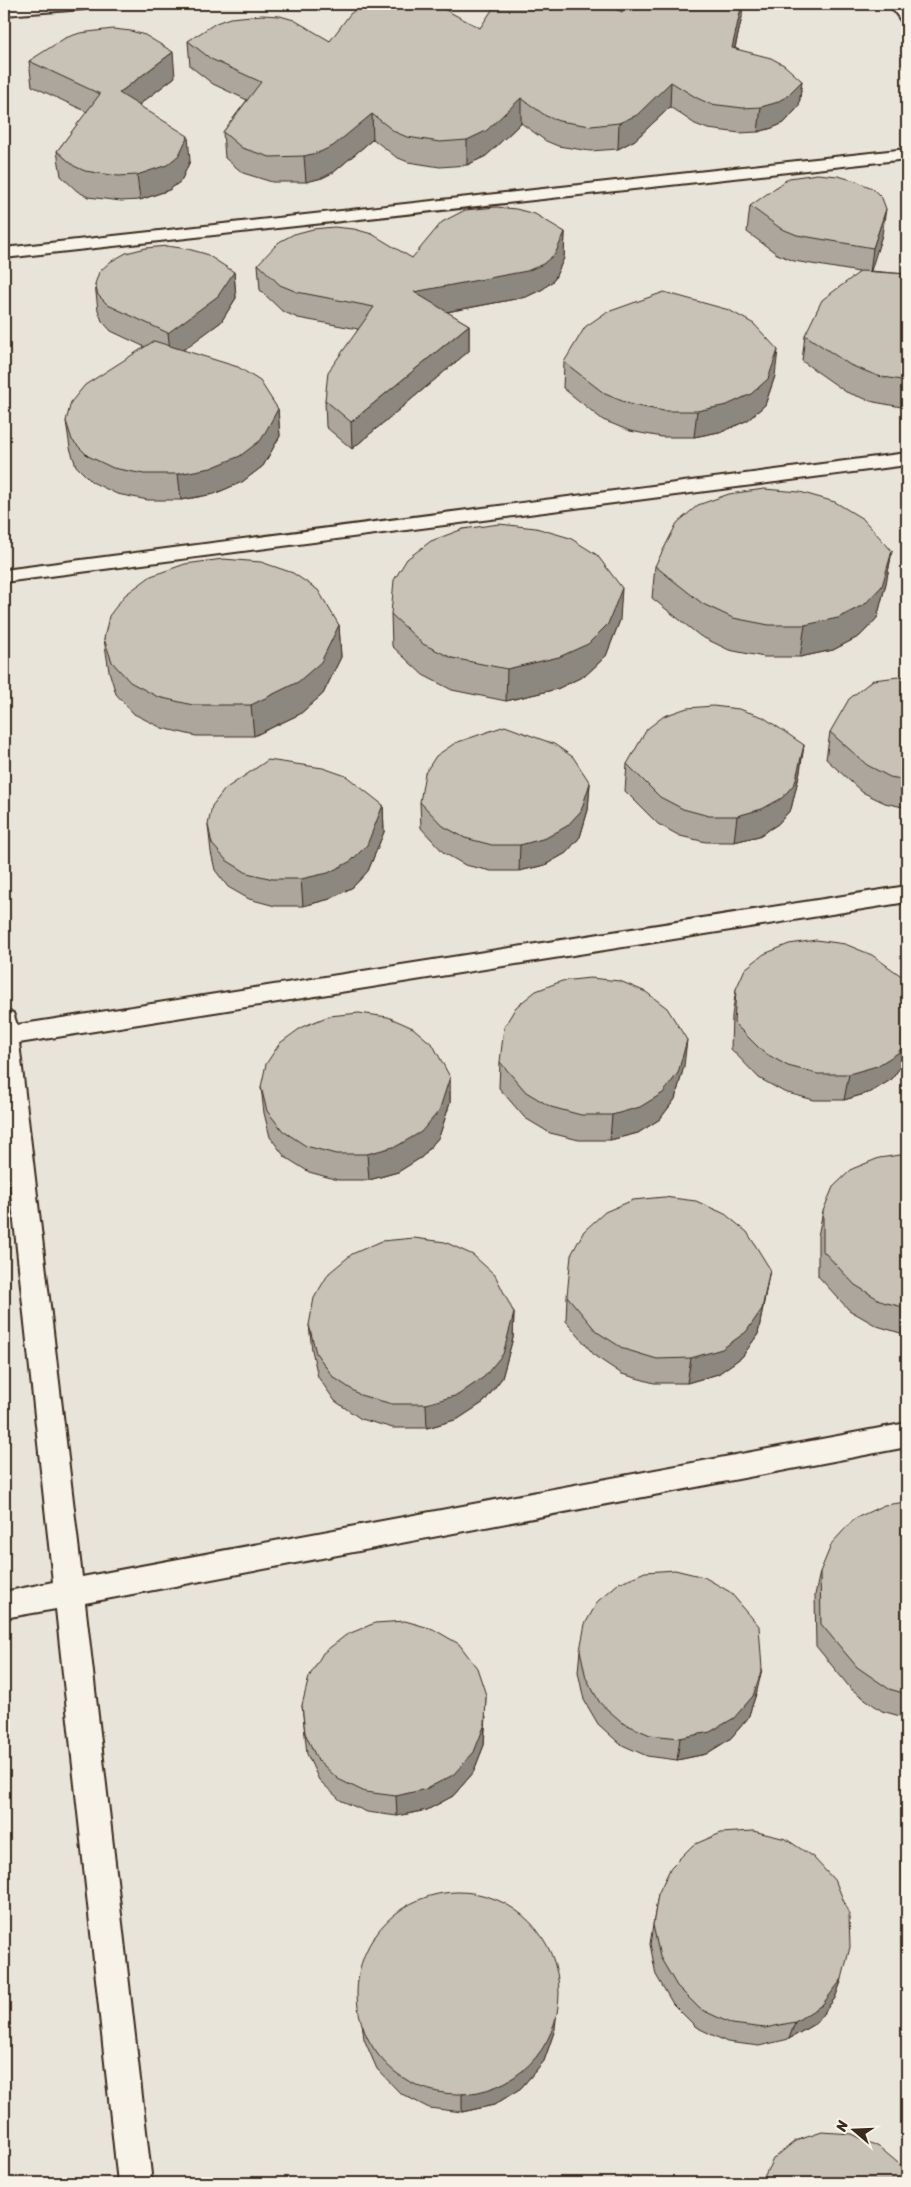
<svg xmlns="http://www.w3.org/2000/svg" width="911" height="2187" font-family="Sriracha,sans-serif">
  <style>
    .built { fill: #e9e4d9 }
    .lines { fill: none; stroke-linecap: round; stroke-linejoin: round }
    .service-casing { stroke: #3b2a1e; stroke-width: 4 }
    .service { fill: #f7f3e8; fill-rule: evenodd }
    .wall { fill: #aca69d; stroke: #3b2a1e }
    .shaded-wall { fill: #8c877f; stroke: #3b2a1e }
    .building { fill: #c8c1b6; stroke: #3b2a1e }
  </style>
  <rect width="100%" height="100%" fill="#f7f3e8"/>
  <filter id="ink" filterUnits="userSpaceOnUse"><feTurbulence type="fractalNoise" baseFrequency=".02" numOctaves="2"/><feDisplacementMap in="SourceGraphic" scale="10" xChannelSelector="R" yChannelSelector="G"/><feConvolveMatrix kernelMatrix="1 2 1 2 8 2 1 2 1" color-interpolation-filters="sRGB"/></filter>
  <g filter="url(#ink)">
    <!-- built -->
    <path class="built" d="M 4,4 L 907,4 L 907,2183 L 4,2183 Z"/>
    <g class="lines">
      <!-- service casing -->
      <g class="service-casing">
        <path id="service" d="M 35,4 L 92,4 L 89,7 L 84,9 L 4,15 L 4,7 Z
          M 889,4 L 903,4 L 907,9 L 907,23 L 902,22 Z
          M 907,149 L 907,159 L 4,258 L 4,248 Z
          M 907,453 L 907,465 L 4,582 L 4,570 Z
          M 907,886 L 907,902 L 19,1043 L 82,1577 L 907,1423 L 907,1447 L 85,1603 L 152,2183 L 118,2183 L 56,1609 L 4,1618 L 4,1592 L 53,1582 L 4,1129 L 4,1010 L 13,1013 L 17,1025 Z"/>
      </g>
      <!-- service -->
      <use href="#service" class="service"/>
    </g>
    <!-- wall -->
    <path class="wall" d="M 622,12 L 742,17 L 735,48 L 802,81 L 799,106 L 784,123 L 772,128 L 758,132 L 740,133 L 708,129 L 695,124 L 670,107 L 635,140 L 618,149 L 590,151 L 558,146 L 546,141 L 521,123 L 486,156 L 467,165 L 440,167 L 408,162 L 396,157 L 373,139 L 334,172 L 322,178 L 306,182 L 272,182 L 243,173 L 225,158 L 223,132 L 247,100 L 213,84 L 190,66 L 188,41 L 330,41 L 480,28 Z
      M 29,61 L 175,77 L 139,105 L 190,161 L 181,181 L 169,190 L 140,200 L 121,201 L 88,197 L 77,191 L 61,176 L 57,151 L 87,112 L 32,86 Z
      M 750,206 L 882,235 L 870,271 L 907,274 L 907,408 L 874,402 L 846,392 L 802,361 L 805,335 L 859,272 L 794,261 L 777,254 L 747,232 Z
      M 565,232 L 564,258 L 554,280 L 543,289 L 526,297 L 447,312 L 469,325 L 469,351 L 352,449 L 326,427 L 325,400 L 358,329 L 298,318 L 282,311 L 260,290 L 258,264 L 412,258 Z
      M 234,272 L 236,298 L 221,322 L 182,350 L 278,409 L 280,436 L 263,466 L 242,482 L 214,494 L 181,500 L 148,500 L 117,494 L 92,482 L 76,466 L 70,448 L 66,421 L 145,347 L 111,331 L 102,321 L 98,310 L 95,284 Z
      M 564,362 L 775,376 L 765,405 L 748,420 L 724,431 L 694,437 L 662,437 L 630,431 L 603,420 L 563,388 Z
      M 892,551 L 886,583 L 877,618 L 860,636 L 833,650 L 800,657 L 764,657 L 729,650 L 700,636 L 652,598 L 655,566 Z
      M 391,614 L 620,620 L 606,656 L 586,675 L 557,689 L 506,701 L 452,690 L 423,675 L 392,646 Z
      M 339,625 L 341,657 L 323,694 L 300,714 L 254,736 L 196,736 L 162,728 L 134,714 L 116,694 L 109,671 L 104,639 Z
      M 907,676 L 907,808 L 885,803 L 862,792 L 826,759 L 830,732 Z
      M 804,745 L 800,771 L 791,809 L 778,824 L 759,836 L 734,842 L 706,842 L 680,836 L 658,824 L 625,791 L 627,764 Z
      M 590,783 L 588,810 L 580,837 L 566,853 L 545,865 L 519,871 L 491,871 L 465,865 L 444,853 L 421,828 L 420,802 Z
      M 383,805 L 384,832 L 368,871 L 353,887 L 330,899 L 303,906 L 275,906 L 249,899 L 228,887 L 215,870 L 211,852 L 208,825 Z
      M 907,980 L 907,1050 L 905,1060 L 892,1079 L 871,1092 L 844,1100 L 814,1100 L 784,1092 L 759,1078 L 731,1049 L 732,1016 L 736,989 Z
      M 500,1062 L 684,1066 L 675,1099 L 660,1119 L 638,1133 L 610,1140 L 579,1140 L 550,1133 L 525,1118 L 499,1088 Z
      M 450,1077 L 450,1103 L 439,1137 L 422,1157 L 398,1172 L 369,1180 L 338,1180 L 309,1172 L 285,1157 L 270,1137 L 264,1113 L 261,1087 Z
      M 907,1154 L 907,1335 L 877,1326 L 849,1310 L 818,1276 L 818,1236 L 823,1211 Z
      M 770,1269 L 758,1334 L 742,1357 L 718,1374 L 687,1383 L 654,1383 L 622,1374 L 595,1356 L 566,1321 L 567,1296 Z
      M 514,1313 L 513,1338 L 502,1378 L 484,1402 L 458,1419 L 427,1428 L 393,1428 L 361,1419 L 335,1401 L 318,1377 L 312,1350 L 309,1325 Z
      M 907,1502 L 907,1718 L 882,1711 L 851,1689 L 816,1646 L 815,1595 L 820,1572 Z
      M 580,1650 L 757,1691 L 748,1718 L 730,1739 L 706,1754 L 677,1760 L 647,1756 L 620,1744 L 598,1724 L 584,1700 L 578,1672 Z
      M 302,1705 L 486,1717 L 484,1745 L 473,1773 L 453,1796 L 427,1810 L 397,1816 L 367,1812 L 340,1800 L 319,1780 L 307,1754 Z
      M 907,1840 L 907,1907 L 903,1894 L 902,1857 Z
      M 658,1894 L 842,1979 L 835,1998 L 816,2023 L 789,2039 L 759,2046 L 727,2042 L 696,2027 L 673,2004 L 656,1975 L 650,1944 Z
      M 358,1988 L 555,2029 L 544,2061 L 521,2088 L 494,2105 L 462,2112 L 429,2108 L 400,2093 L 377,2069 L 364,2039 Z"/>
    <!-- shaded-wall -->
    <path class="shaded-wall" d="M 742,4 L 743,4 L 742,17 L 729,72 L 732,48 Z
      M 173,52 L 175,77 L 122,118 L 119,93 Z
      M 802,81 L 799,106 L 784,123 L 772,128 L 758,132 L 761,107 Z
      M 671,82 L 670,107 L 635,140 L 618,149 L 619,123 Z
      M 521,98 L 521,123 L 486,156 L 467,165 L 467,140 Z
      M 372,114 L 373,139 L 334,172 L 322,178 L 306,182 L 304,156 Z
      M 188,136 L 190,161 L 181,181 L 169,190 L 140,200 L 137,175 Z
      M 886,209 L 882,235 L 870,274 L 873,248 Z
      M 565,232 L 564,258 L 554,280 L 543,289 L 526,297 L 414,318 L 414,292 Z
      M 234,272 L 236,298 L 221,322 L 171,359 L 168,333 Z
      M 469,325 L 469,351 L 352,449 L 351,422 Z
      M 778,350 L 775,376 L 765,405 L 748,420 L 724,431 L 694,437 L 697,411 Z
      M 278,409 L 280,436 L 263,466 L 242,482 L 214,494 L 181,500 L 178,474 Z
      M 892,551 L 886,583 L 877,618 L 860,636 L 833,650 L 800,657 L 805,625 Z
      M 622,588 L 620,620 L 606,656 L 586,675 L 557,689 L 506,701 L 507,669 Z
      M 339,625 L 341,657 L 323,694 L 300,714 L 254,736 L 251,705 Z
      M 804,745 L 800,771 L 791,809 L 778,824 L 759,836 L 734,842 L 737,816 Z
      M 590,783 L 588,810 L 580,837 L 566,853 L 545,865 L 519,871 L 520,845 Z
      M 383,805 L 384,832 L 368,871 L 353,887 L 330,899 L 303,906 L 301,879 Z
      M 907,1039 L 907,1050 L 905,1060 L 892,1079 L 871,1092 L 844,1100 L 849,1074 Z
      M 687,1040 L 684,1066 L 675,1099 L 660,1119 L 638,1133 L 610,1140 L 612,1115 Z
      M 450,1077 L 450,1103 L 439,1137 L 422,1157 L 398,1172 L 369,1180 L 367,1154 Z
      M 770,1269 L 758,1334 L 742,1357 L 718,1374 L 687,1383 L 691,1358 Z
      M 514,1313 L 513,1338 L 502,1378 L 484,1402 L 458,1419 L 427,1428 L 426,1404 Z
      M 762,1669 L 757,1691 L 748,1718 L 730,1739 L 706,1754 L 677,1760 L 680,1738 Z
      M 486,1695 L 484,1745 L 473,1773 L 453,1796 L 427,1810 L 397,1816 L 396,1796 Z
      M 842,1979 L 835,1998 L 816,2023 L 789,2039 L 795,2022 Z
      M 557,2011 L 555,2029 L 544,2061 L 521,2088 L 494,2105 L 462,2112 L 462,2095 Z"/>
    <!-- building -->
    <path class="building" d="M 369,4 L 431,4 L 436,5 L 480,28 L 496,4 L 605,4 L 622,12 L 626,4 L 742,4 L 732,48 L 771,58 L 784,65 L 802,81 L 786,97 L 775,103 L 761,107 L 743,108 L 710,104 L 697,98 L 671,82 L 637,115 L 619,123 L 591,126 L 559,121 L 546,116 L 521,98 L 486,131 L 467,140 L 440,142 L 407,137 L 395,132 L 372,114 L 333,146 L 320,152 L 304,156 L 270,157 L 242,148 L 223,132 L 261,82 L 211,59 L 188,41 L 216,23 L 230,18 L 262,15 L 280,16 L 294,20 L 330,41 L 350,14 L 359,7 Z
      M 113,29 L 131,31 L 145,35 L 173,52 L 119,93 L 188,136 L 179,155 L 167,165 L 137,175 L 118,176 L 85,171 L 74,166 L 57,151 L 100,94 L 29,61 L 65,38 L 80,33 Z
      M 817,174 L 838,176 L 856,181 L 872,188 L 882,198 L 886,209 L 873,248 L 797,235 L 780,228 L 750,206 L 789,178 Z
      M 496,207 L 516,209 L 535,214 L 565,232 L 555,254 L 543,264 L 527,271 L 414,292 L 469,325 L 351,422 L 325,400 L 328,372 L 374,307 L 297,292 L 280,285 L 258,264 L 279,242 L 294,234 L 313,229 L 334,227 L 354,229 L 372,234 L 412,258 L 442,222 L 465,210 Z
      M 167,246 L 188,249 L 206,254 L 234,272 L 218,296 L 168,333 L 108,305 L 98,295 L 95,284 L 99,272 L 110,262 L 126,253 L 146,248 Z
      M 861,271 L 907,274 L 907,381 L 878,376 L 850,365 L 805,335 L 822,300 Z
      M 664,292 L 729,310 L 754,324 L 778,350 L 768,379 L 751,394 L 727,405 L 697,411 L 664,411 L 632,405 L 605,394 L 564,362 L 585,327 L 605,313 Z
      M 154,341 L 238,367 L 260,381 L 278,409 L 261,440 L 240,456 L 211,468 L 178,474 L 144,474 L 113,468 L 88,456 L 72,440 L 66,421 L 71,402 L 85,385 Z
      M 764,489 L 800,492 L 835,502 L 863,519 L 892,551 L 882,586 L 865,604 L 838,618 L 805,625 L 769,625 L 733,618 L 703,604 L 655,566 L 677,523 L 698,505 L 729,494 Z
      M 499,524 L 536,528 L 570,538 L 597,555 L 622,588 L 608,624 L 588,644 L 559,657 L 507,669 L 452,658 L 423,644 L 391,614 L 394,580 L 407,559 L 431,541 L 463,529 Z
      M 223,559 L 261,562 L 293,573 L 318,590 L 339,625 L 321,662 L 298,682 L 251,705 L 193,705 L 158,697 L 130,682 L 112,662 L 104,639 L 109,616 L 125,595 L 151,576 L 185,564 Z
      M 907,676 L 907,780 L 890,777 L 867,765 L 830,732 L 849,699 L 873,680 Z
      M 713,706 L 739,709 L 763,717 L 804,745 L 795,783 L 782,798 L 762,809 L 737,816 L 709,816 L 683,809 L 660,797 L 627,764 L 647,729 L 664,716 L 687,708 Z
      M 505,726 L 554,744 L 573,757 L 590,783 L 581,811 L 567,826 L 546,838 L 520,845 L 492,845 L 465,838 L 443,826 L 420,802 L 425,773 L 436,756 L 455,743 Z
      M 268,760 L 323,768 L 346,776 L 383,805 L 367,845 L 351,861 L 328,873 L 301,879 L 273,879 L 247,873 L 226,860 L 212,844 L 208,825 L 212,806 L 225,789 Z
      M 816,940 L 845,944 L 872,955 L 907,980 L 907,1039 L 898,1053 L 877,1066 L 849,1074 L 818,1074 L 788,1066 L 763,1052 L 734,1023 L 736,989 L 745,969 L 764,954 L 789,944 Z
      M 590,978 L 620,981 L 646,992 L 667,1008 L 687,1040 L 678,1073 L 663,1093 L 640,1107 L 612,1115 L 581,1115 L 551,1107 L 526,1092 L 500,1062 L 504,1027 L 516,1007 L 536,991 L 562,981 Z
      M 359,1013 L 388,1017 L 413,1028 L 433,1045 L 450,1077 L 439,1111 L 421,1132 L 397,1146 L 367,1154 L 336,1154 L 306,1146 L 283,1131 L 267,1111 L 261,1087 L 266,1064 L 280,1043 L 302,1027 L 329,1016 Z
      M 907,1154 L 907,1308 L 883,1302 L 855,1285 L 823,1251 L 823,1211 L 833,1187 L 852,1169 L 879,1158 Z
      M 664,1197 L 696,1201 L 725,1214 L 747,1232 L 770,1269 L 762,1309 L 746,1332 L 722,1349 L 691,1358 L 657,1359 L 624,1349 L 597,1332 L 567,1296 L 571,1255 L 584,1231 L 605,1212 L 633,1200 Z
      M 414,1238 L 445,1242 L 473,1255 L 495,1275 L 514,1313 L 503,1354 L 484,1377 L 458,1395 L 426,1404 L 392,1404 L 360,1395 L 333,1377 L 316,1353 L 309,1325 L 314,1298 L 329,1273 L 352,1254 L 382,1241 Z
      M 907,1502 L 907,1694 L 889,1689 L 857,1667 L 821,1624 L 820,1572 L 832,1543 L 854,1519 L 884,1505 Z
      M 675,1570 L 704,1577 L 730,1592 L 759,1626 L 762,1669 L 753,1696 L 734,1718 L 710,1732 L 680,1738 L 650,1735 L 623,1723 L 600,1703 L 586,1678 L 580,1650 L 585,1624 L 598,1601 L 619,1583 L 645,1572 Z
      M 405,1621 L 433,1629 L 459,1644 L 477,1668 L 486,1695 L 485,1724 L 474,1752 L 453,1775 L 426,1789 L 396,1796 L 365,1792 L 338,1779 L 317,1759 L 305,1733 L 302,1705 L 309,1677 L 323,1653 L 346,1635 L 375,1623 Z
      M 753,1831 L 786,1839 L 813,1857 L 836,1882 L 849,1914 L 850,1947 L 842,1979 L 822,2005 L 795,2022 L 765,2028 L 732,2024 L 700,2009 L 677,1986 L 660,1957 L 653,1925 L 658,1894 L 671,1867 L 693,1845 L 721,1833 Z
      M357 1993a101 101 0 1 1 202 0a101 101 0 1 1-202 0Z
      M 822,2132 L 852,2134 L 879,2147 L 904,2168 L 907,2174 L 907,2183 L 761,2183 L 773,2159 L 795,2141 Z"/>
  </g>
  <!-- margin -->
  <rect width="911" height="2187" fill="none" stroke="#f7f3e8" stroke-width="20"/>
  <rect x="10" y="10" width="891" height="2167" fill="none" stroke="#3b2a1e" stroke-width="2" filter="url(#ink)"/>
  <!-- north arrow -->
  <g transform="translate(854 2130) rotate(289)" stroke="#f7f3e8" stroke-width="4" paint-order="stroke">
  <path d="M0-4L9 19L0 12L-9 19Z" fill="#3b2a1e"/>
  <text y="-8" font-size="14" font-weight="bold" text-anchor="middle" fill="#3b2a1e">N</text>
  </g>
</svg>
